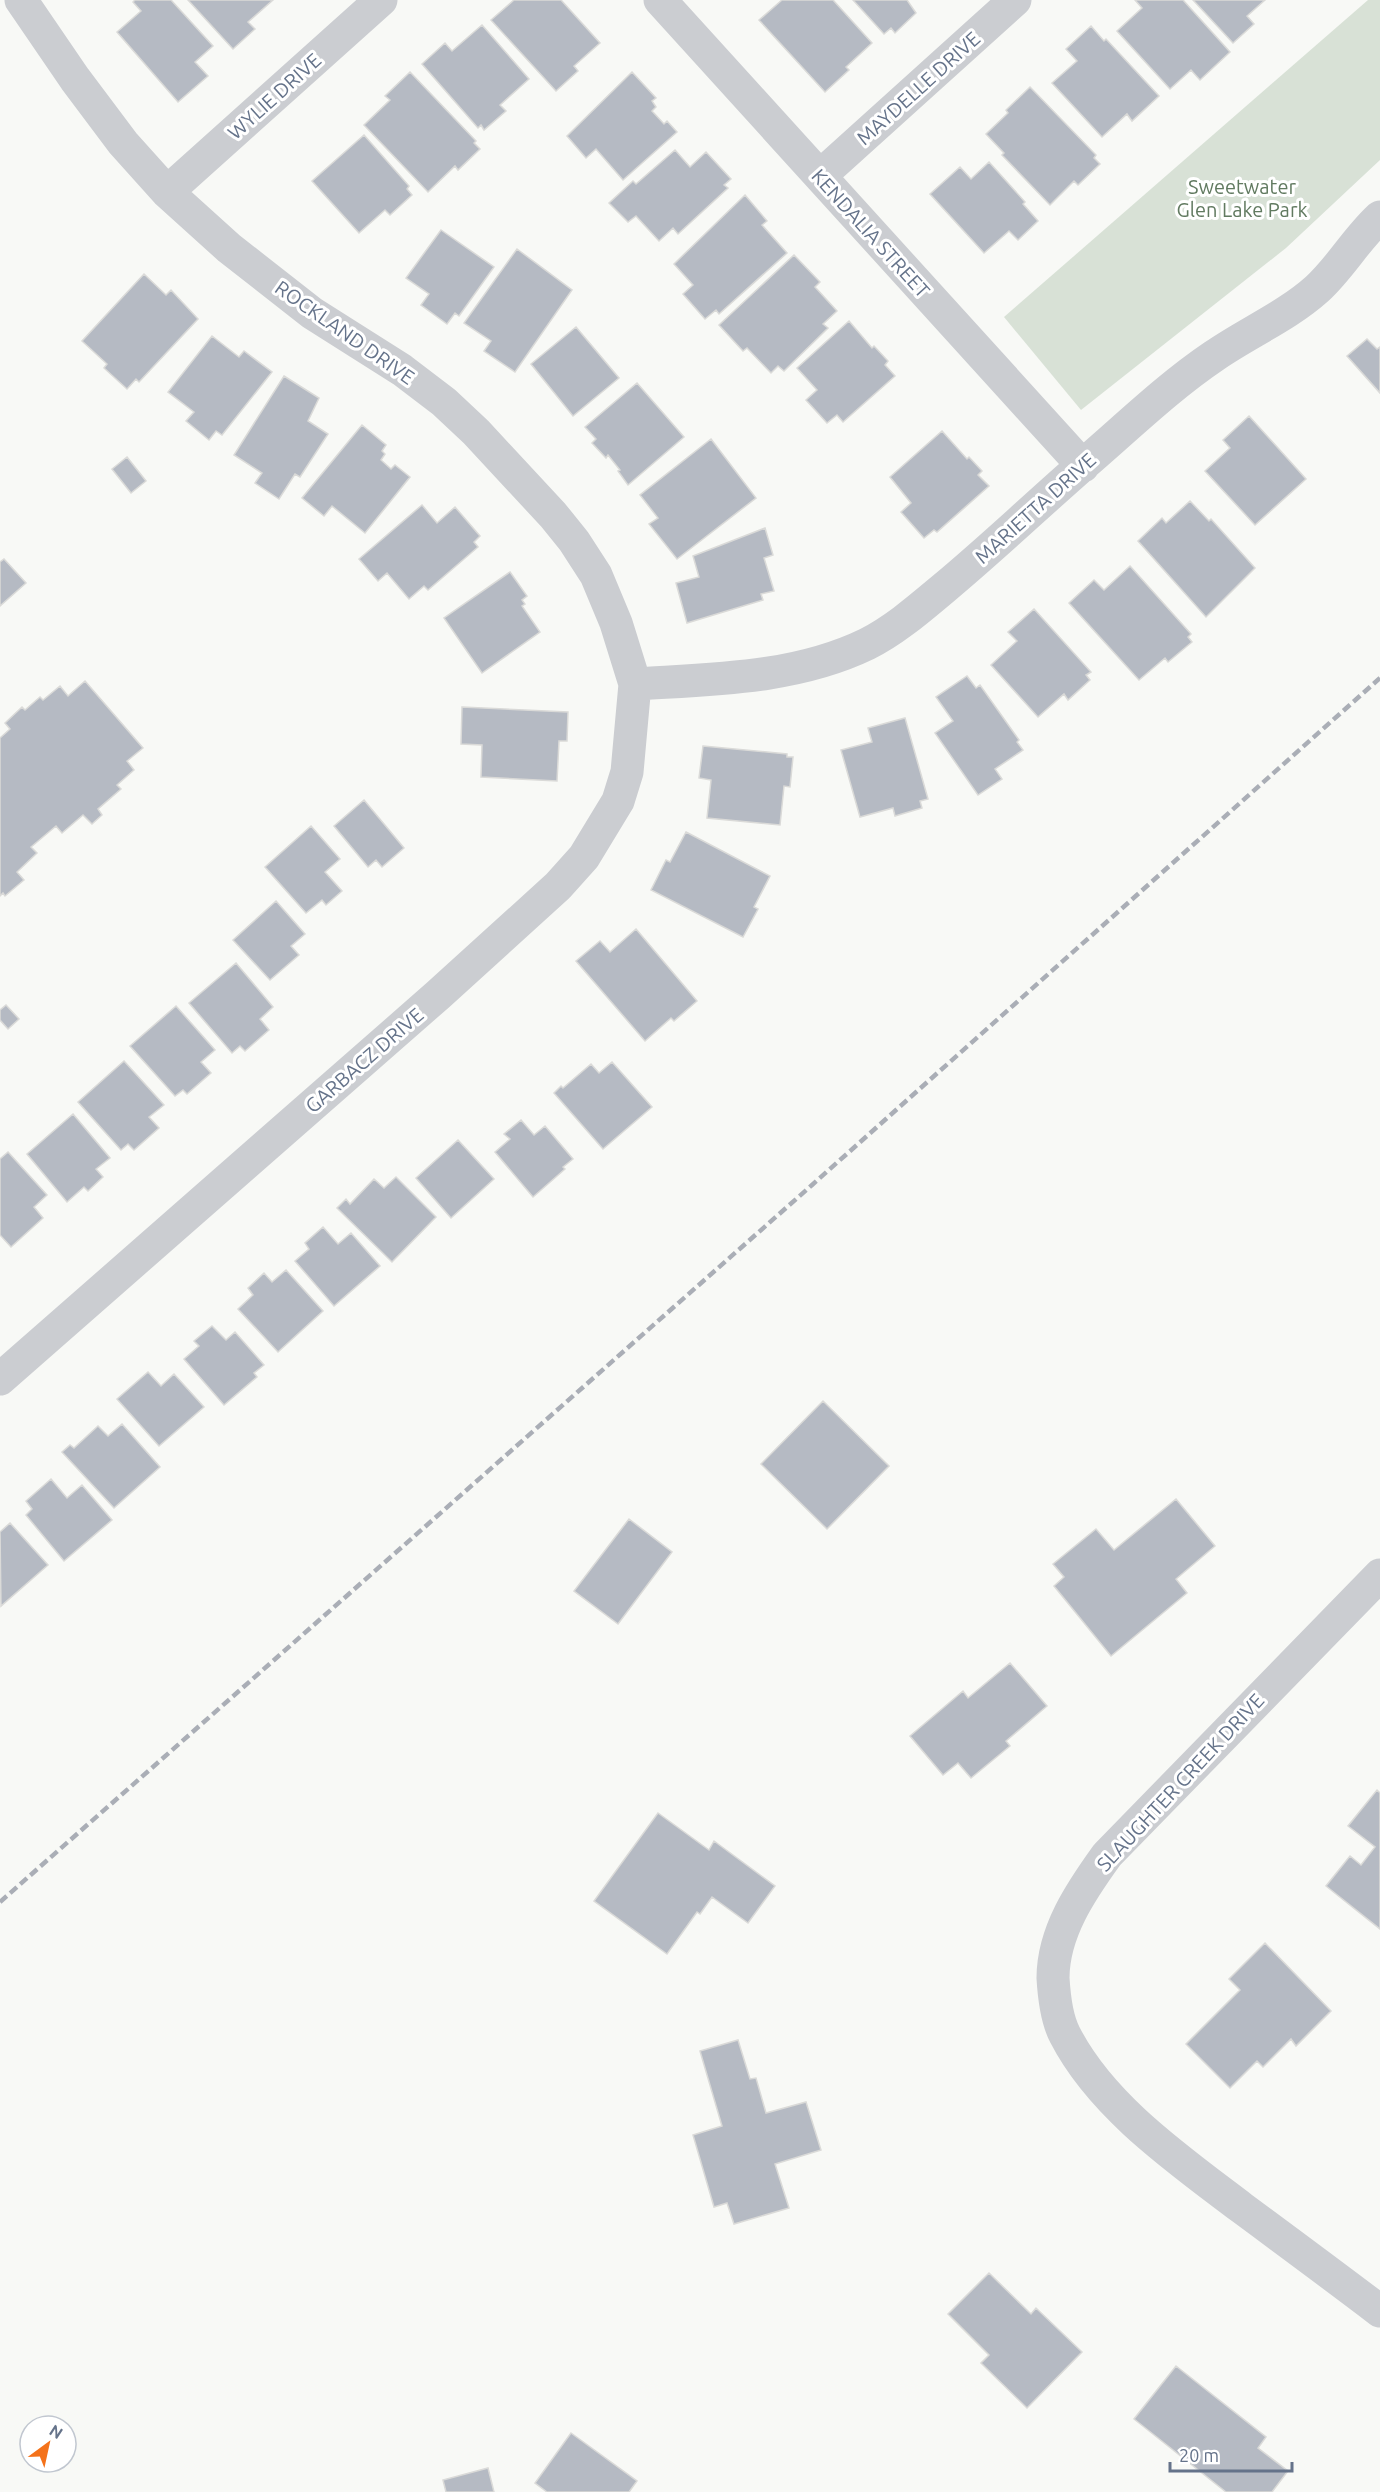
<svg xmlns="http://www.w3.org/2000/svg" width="1380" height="2492" font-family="Ubuntu,sans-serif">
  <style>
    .green { fill: #d8e1d6 }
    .building { fill: #b5bac3; stroke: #dadad8; stroke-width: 1.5 }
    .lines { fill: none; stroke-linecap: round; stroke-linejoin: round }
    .minor { stroke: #cbcdd1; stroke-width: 33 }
    .rail { stroke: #aaaeb6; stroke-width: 4.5; stroke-dasharray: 9 4.5; stroke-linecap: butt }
    .labels { text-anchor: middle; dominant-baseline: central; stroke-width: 6; stroke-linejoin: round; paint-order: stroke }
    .street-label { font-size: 20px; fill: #65738a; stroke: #fff }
    .park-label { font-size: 20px; fill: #617a60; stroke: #fff }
  </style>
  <rect width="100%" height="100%" fill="#f8f9f6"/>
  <!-- green -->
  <path class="green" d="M 1368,0 L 1380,0 L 1380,160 L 1286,248 L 1081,410 L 1004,317 Z"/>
  <!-- building -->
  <path class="building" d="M 135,0 L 171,0 L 213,46 L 195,62 L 208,76 L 178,102 L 117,32 L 141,11 L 133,2 Z
    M 188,0 L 273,0 L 248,22 L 255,29 L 233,49 Z
    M 514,0 L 561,0 L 600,43 L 574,66 L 578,71 L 556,91 L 491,20 Z
    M 782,0 L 833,0 L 872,43 L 846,67 L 849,70 L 825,92 L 759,20 Z
    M 853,0 L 907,0 L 916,13 L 895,33 L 891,28 L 884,34 Z
    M 1135,0 L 1183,0 L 1230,52 L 1200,80 L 1191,70 L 1170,89 L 1117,31 L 1142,8 Z
    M 1193,0 L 1265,0 L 1247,16 L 1254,24 L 1233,43 Z
    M 482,25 L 529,79 L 500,105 L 506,111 L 484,130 L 481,125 L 478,128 L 422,64 L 445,43 L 452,51 Z
    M 1091,26 L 1104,41 L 1106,39 L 1159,96 L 1132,121 L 1127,114 L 1102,137 L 1052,83 L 1077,61 L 1066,49 Z
    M 410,72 L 476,141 L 474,143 L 480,149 L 458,170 L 455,166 L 428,192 L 364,125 L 390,100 L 385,96 Z
    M 632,72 L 656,98 L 652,101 L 656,107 L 652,111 L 664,124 L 667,121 L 677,132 L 623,180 L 596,149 L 586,158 L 567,136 Z
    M 1030,87 L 1096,155 L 1094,158 L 1100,164 L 1078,185 L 1074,181 L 1050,205 L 1002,155 L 1004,153 L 986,134 L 1008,113 L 1006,110 Z
    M 364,135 L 409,186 L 407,189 L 412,195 L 390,215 L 385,210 L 359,233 L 312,181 Z
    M 675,150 L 690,167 L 706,152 L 731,179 L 724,185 L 728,188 L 678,234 L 673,228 L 659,241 L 636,216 L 628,222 L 609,203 L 633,181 L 636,184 Z
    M 989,162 L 1025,202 L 1023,204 L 1038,221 L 1018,240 L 1009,231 L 984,253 L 930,194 L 960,167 L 971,179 Z
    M 745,195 L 767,221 L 762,225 L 787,253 L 719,314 L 716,310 L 705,319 L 683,294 L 693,285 L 674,264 Z
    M 441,230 L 494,267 L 459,316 L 455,313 L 447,324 L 421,305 L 429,294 L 406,278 Z
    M 517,249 L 572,290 L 515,372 L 484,351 L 491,341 L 464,323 Z
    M 794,255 L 820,282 L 815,287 L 837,311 L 823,324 L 828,328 L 784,371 L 778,366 L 771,373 L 747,348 L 743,351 L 719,325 Z
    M 144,274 L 166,295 L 171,290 L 198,319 L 139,382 L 136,379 L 127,389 L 104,368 L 107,364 L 82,341 Z
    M 849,321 L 872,348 L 874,346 L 888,361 L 885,365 L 895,376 L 843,422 L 837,415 L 827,423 L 806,400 L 817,390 L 797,368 Z
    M 576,327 L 619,378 L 573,416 L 531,364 Z
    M 212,336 L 239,357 L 244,351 L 272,372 L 222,435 L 216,431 L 209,440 L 186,421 L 194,412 L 168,392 Z
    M 1367,339 L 1377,349 L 1380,347 L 1380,393 L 1347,356 Z
    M 284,376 L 319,398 L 308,421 L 328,434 L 300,477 L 295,474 L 279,499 L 255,483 L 262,473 L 234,455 Z
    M 637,383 L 684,437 L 628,485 L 618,471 L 620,470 L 608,455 L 606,458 L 592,443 L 596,439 L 585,427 Z
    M 1249,416 L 1306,479 L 1255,525 L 1205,471 L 1230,448 L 1223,440 Z
    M 362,425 L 386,445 L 382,451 L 385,454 L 381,460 L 391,469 L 395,465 L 410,477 L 365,533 L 332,506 L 324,516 L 302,498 Z
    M 942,431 L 967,459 L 969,457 L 982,471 L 978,475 L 989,486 L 937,532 L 934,530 L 924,538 L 901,512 L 911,503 L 890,477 Z
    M 711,439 L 756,498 L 677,559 L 649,524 L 658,518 L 640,495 Z
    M 127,457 L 146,481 L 131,493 L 112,469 Z
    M 1190,501 L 1209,521 L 1211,519 L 1255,568 L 1206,617 L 1138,541 L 1162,518 L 1166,523 Z
    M 422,505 L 437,523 L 455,507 L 480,536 L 474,542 L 478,547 L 428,590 L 424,586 L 409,599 L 387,573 L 378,581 L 359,559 Z
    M 765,528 L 773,555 L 764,558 L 774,591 L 761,594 L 763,600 L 687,623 L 676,583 L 699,577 L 693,556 Z
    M 4,559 L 26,583 L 0,606 L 0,562 Z
    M 1130,566 L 1191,634 L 1188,637 L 1192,642 L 1168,662 L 1165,658 L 1139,680 L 1069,603 L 1094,580 L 1104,590 Z
    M 510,572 L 527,596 L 522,600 L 525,604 L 522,606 L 540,632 L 482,673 L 444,618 Z
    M 1034,609 L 1091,672 L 1086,675 L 1090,680 L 1068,700 L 1064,694 L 1038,717 L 991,665 L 1017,641 L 1008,632 Z
    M 967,676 L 976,688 L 980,685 L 1019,740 L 1017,742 L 1023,750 L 995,769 L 1002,779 L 978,795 L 935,733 L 953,721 L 936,697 Z
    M 85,681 L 143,748 L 127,761 L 134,770 L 117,785 L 121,789 L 98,809 L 102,815 L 92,824 L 83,815 L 62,833 L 56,826 L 31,847 L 37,853 L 17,872 L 24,880 L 5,896 L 3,893 L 0,896 L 0,738 L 10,729 L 5,723 L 22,707 L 25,710 L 40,697 L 43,700 L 60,686 L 68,696 Z
    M 462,707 L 568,712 L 567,741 L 559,741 L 557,781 L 481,777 L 482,745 L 461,744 Z
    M 905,718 L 928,799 L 920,801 L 922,808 L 895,816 L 893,808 L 860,817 L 841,750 L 872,742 L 868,728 Z
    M 703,746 L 787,754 L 787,757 L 793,757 L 790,787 L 784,786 L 780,825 L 707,818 L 711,780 L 699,778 Z
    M 364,800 L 404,848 L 382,867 L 376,860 L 368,867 L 334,826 Z
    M 311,826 L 340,859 L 325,872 L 342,891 L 326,905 L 322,900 L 306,913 L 265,867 Z
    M 686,832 L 770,876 L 754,907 L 758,909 L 743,937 L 651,890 L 666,860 L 670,862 Z
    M 276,901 L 305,934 L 291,946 L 299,955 L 270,980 L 233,940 Z
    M 636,929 L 697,1001 L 674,1021 L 671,1018 L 645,1041 L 576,961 L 600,941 L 610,952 Z
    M 236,963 L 273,1007 L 260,1019 L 269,1030 L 245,1051 L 240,1046 L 232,1053 L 189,1003 Z
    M 6,1005 L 19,1019 L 8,1029 L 0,1020 L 0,1010 Z
    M 176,1006 L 215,1050 L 201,1062 L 211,1073 L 187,1094 L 183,1090 L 175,1096 L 130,1046 Z
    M 124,1061 L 164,1105 L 149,1117 L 159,1128 L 134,1150 L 128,1144 L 121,1150 L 78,1102 Z
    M 612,1062 L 652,1107 L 603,1149 L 554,1093 L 561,1086 L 563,1088 L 591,1064 L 599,1073 Z
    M 73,1114 L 110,1158 L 96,1169 L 103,1177 L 88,1191 L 84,1187 L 67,1202 L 27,1154 Z
    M 521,1120 L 534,1135 L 545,1126 L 573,1159 L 563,1167 L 565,1169 L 533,1197 L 495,1152 L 510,1139 L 504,1134 Z
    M 458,1140 L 494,1179 L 451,1218 L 416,1178 Z
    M 8,1152 L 47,1195 L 34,1207 L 43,1218 L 11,1247 L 0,1235 L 0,1159 Z
    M 396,1177 L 436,1217 L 392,1262 L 337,1208 L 346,1199 L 350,1204 L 374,1179 L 384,1188 Z
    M 323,1227 L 338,1244 L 351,1233 L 380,1266 L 334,1306 L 295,1261 L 309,1249 L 305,1243 Z
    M 286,1270 L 323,1311 L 278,1352 L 238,1309 L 253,1295 L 248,1288 L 264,1273 L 272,1282 Z
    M 212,1326 L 226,1340 L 235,1332 L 264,1365 L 254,1373 L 257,1377 L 224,1405 L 184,1359 L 199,1346 L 194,1341 Z
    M 148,1372 L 161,1386 L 174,1374 L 204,1407 L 159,1446 L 117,1399 Z
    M 823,1401 L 889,1466 L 827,1529 L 761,1464 Z
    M 122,1424 L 160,1467 L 114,1508 L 62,1452 L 70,1445 L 74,1448 L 98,1426 L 108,1436 Z
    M 51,1479 L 67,1498 L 82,1485 L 112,1520 L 64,1561 L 26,1515 L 32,1509 L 26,1501 Z
    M 1176,1499 L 1215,1546 L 1176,1579 L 1187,1593 L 1111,1656 L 1054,1586 L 1064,1577 L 1053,1564 L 1096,1529 L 1114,1550 Z
    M 629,1519 L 672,1552 L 618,1624 L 574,1591 Z
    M 10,1523 L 48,1565 L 1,1606 L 0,1532 Z
    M 1010,1663 L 1047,1706 L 1006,1741 L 1010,1746 L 971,1778 L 958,1763 L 943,1775 L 910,1736 L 963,1691 L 968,1698 Z
    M 1377,1790 L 1380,1793 L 1380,1929 L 1326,1886 L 1350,1856 L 1361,1865 L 1375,1847 L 1348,1826 Z
    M 658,1813 L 709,1850 L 714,1841 L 775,1886 L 748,1923 L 712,1897 L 700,1914 L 697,1912 L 667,1954 L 594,1901 Z
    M 1265,1943 L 1331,2011 L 1296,2046 L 1291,2039 L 1263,2067 L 1257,2061 L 1230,2088 L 1186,2044 L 1240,1990 L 1229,1979 Z
    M 738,2040 L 750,2079 L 756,2078 L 766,2113 L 806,2102 L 821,2150 L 775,2164 L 789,2208 L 734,2224 L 727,2203 L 714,2207 L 693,2135 L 722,2126 L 700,2051 Z
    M 989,2273 L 1031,2314 L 1036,2308 L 1082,2352 L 1027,2408 L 981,2363 L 989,2355 L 948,2314 Z
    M 1176,2366 L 1266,2437 L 1258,2448 L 1288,2471 L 1272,2492 L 1226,2492 L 1134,2419 Z
    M 571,2433 L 637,2481 L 629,2492 L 547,2492 L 535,2483 Z
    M 488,2468 L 494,2492 L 446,2492 L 443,2480 Z"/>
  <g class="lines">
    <!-- minor -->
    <path class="minor" d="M 660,0 L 1083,466
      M 820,176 L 1015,0
      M 167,192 L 381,0
      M 635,684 C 712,679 795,679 867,644 C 895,630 920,608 944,588 C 992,548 1037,505 1084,464 C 1126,428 1168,387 1214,356 C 1247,333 1287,316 1317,289 C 1341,267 1356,239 1380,217
      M 0,1379 L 438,995 L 558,886 L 584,857 L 618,801 L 627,772 L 635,684 L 616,623 L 596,575 L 574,541 L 553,515 L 476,432 L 444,402 L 402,370 L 312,313 L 229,248 L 167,192 L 123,143 L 75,79 L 21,0
      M 1380,1575 L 1107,1855 C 1081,1891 1053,1932 1053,1978 C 1054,1995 1057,2020 1065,2035 C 1102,2107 1179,2160 1242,2208 C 1288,2242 1334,2276 1380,2311"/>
    <!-- rail -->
    <path class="rail" d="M 0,1902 L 812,1185 L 1380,678"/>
  </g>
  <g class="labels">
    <!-- street labels -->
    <g class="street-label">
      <text transform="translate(918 88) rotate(-42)">MAYDELLE DRIVE</text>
      <text transform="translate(274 96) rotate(-42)">WYLIE DRIVE</text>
      <text transform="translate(871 233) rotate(48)">KENDALIA STREET</text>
      <text transform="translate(345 332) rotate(35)">ROCKLAND DRIVE</text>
      <text transform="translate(1035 508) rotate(-42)">MARIETTA DRIVE</text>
      <text transform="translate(364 1060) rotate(-41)">GARBACZ DRIVE</text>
      <text transform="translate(1180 1782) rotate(-47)">SLAUGHTER CREEK DRIVE</text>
    </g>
    <!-- park labels -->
    <g class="park-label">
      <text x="1242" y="186">Sweetwater<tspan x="1242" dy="23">Glen Lake Park</tspan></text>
    </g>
  </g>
  <!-- north arrow -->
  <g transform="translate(48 2444) rotate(33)"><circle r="28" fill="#ffffff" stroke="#c1c7d0" stroke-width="1.5"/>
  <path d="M0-4.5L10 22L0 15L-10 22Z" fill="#f4721a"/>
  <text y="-9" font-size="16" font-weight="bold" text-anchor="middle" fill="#65738a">N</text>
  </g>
  <!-- scale -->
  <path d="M1170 2462v9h122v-9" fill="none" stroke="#65738a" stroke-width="3"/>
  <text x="1179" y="2462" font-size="18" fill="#65738a" stroke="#ffffff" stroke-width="4.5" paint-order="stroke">20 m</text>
</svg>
